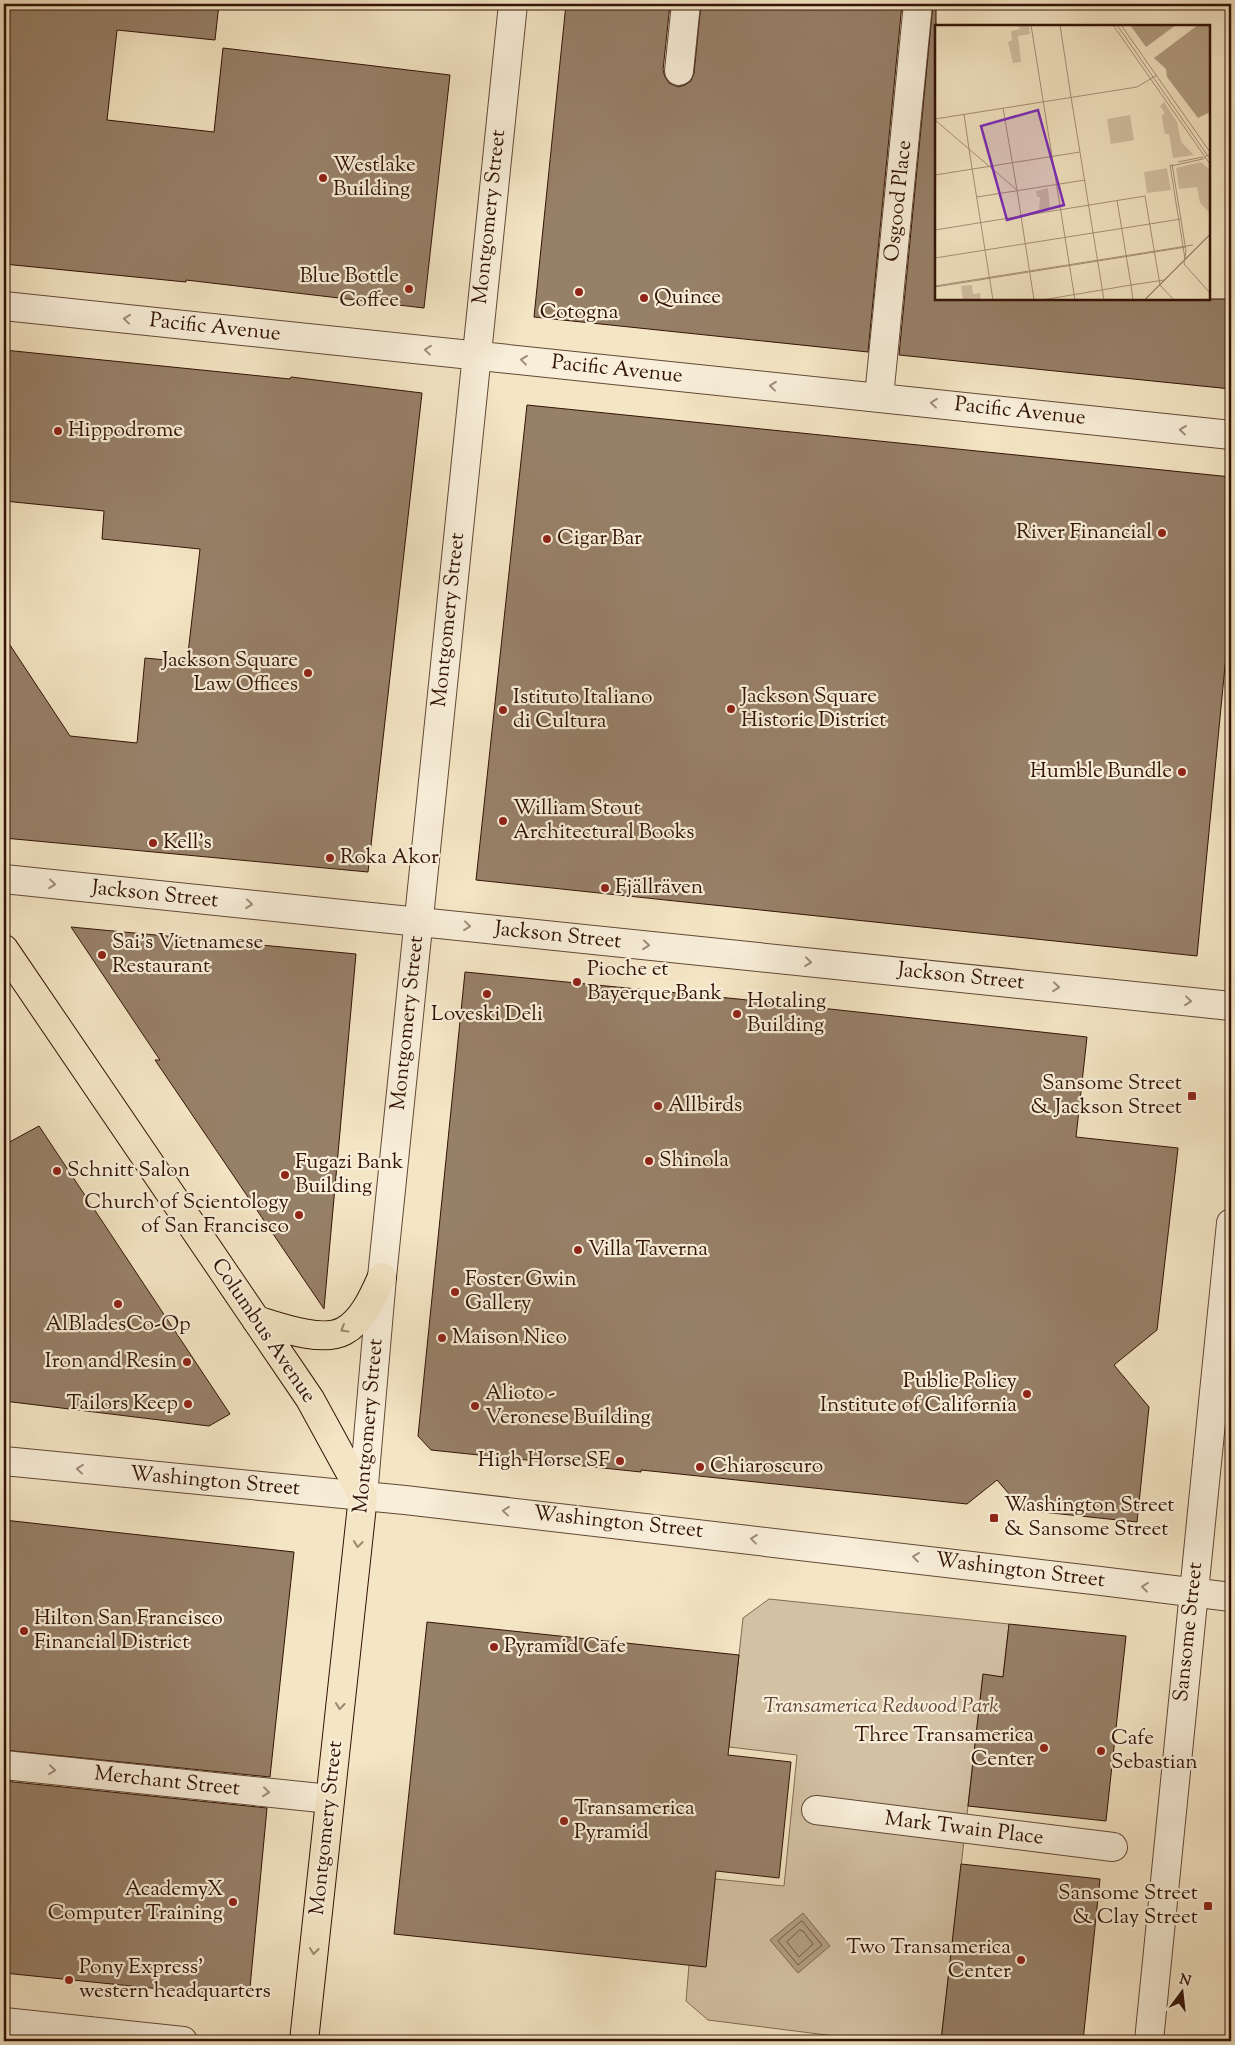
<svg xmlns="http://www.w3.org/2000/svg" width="1235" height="2045" font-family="'Sorts Mill Goudy',serif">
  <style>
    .green { fill: #d3c1a4; stroke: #826a54 }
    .water { fill: #b29e83; stroke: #7f6651 }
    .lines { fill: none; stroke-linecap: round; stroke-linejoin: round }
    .shore { stroke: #725844; stroke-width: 1 }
    .building { fill: #978068; stroke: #321305 }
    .minor-casing { stroke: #624835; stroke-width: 30 }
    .major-casing { stroke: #321305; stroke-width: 30 }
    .minor { stroke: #f8eed9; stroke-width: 28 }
    .major { stroke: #f4e5c4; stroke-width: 28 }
    .oneway { stroke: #9f8b7a }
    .oneway2 { stroke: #9d866e }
    .poi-dot { fill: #8f2418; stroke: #f8eed9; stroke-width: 2 }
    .labels { text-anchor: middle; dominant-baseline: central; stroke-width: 4.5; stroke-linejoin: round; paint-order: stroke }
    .poi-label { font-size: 21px; fill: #321305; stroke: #f8eed9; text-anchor: start }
    .street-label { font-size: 21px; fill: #321305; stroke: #f8eed9 }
    .park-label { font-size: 21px; font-style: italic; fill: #624735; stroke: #f8eed9 }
    .inset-road { fill: none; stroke: #a69178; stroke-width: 1 }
    .view { fill: #7b2cbf; fill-opacity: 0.15; stroke: #7b2cbf; stroke-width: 2.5 }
    .inset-edge { fill: none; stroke: #321305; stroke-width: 2.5 }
  </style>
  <rect width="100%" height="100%" fill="#f4e5c4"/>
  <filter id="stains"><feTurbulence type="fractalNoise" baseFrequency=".004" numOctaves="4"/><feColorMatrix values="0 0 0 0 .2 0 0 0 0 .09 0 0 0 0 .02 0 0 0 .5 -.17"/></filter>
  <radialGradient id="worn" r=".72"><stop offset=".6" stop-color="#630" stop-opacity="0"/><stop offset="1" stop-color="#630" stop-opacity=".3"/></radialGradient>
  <!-- green -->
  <path class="green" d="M 769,1599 L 1009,1624 L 1003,1677 L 983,1675 L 941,2041 L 874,2041 L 708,2020 L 686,2001 L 689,1965 L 706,1966 L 715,1879 L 784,1886 L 797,1755 L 729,1747 L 743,1618 Z"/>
  <!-- water -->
  <path class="water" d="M 803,1913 L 830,1946 L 798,1973 L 770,1940 Z"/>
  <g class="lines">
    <!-- shore -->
    <path class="shore" d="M 802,1921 L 822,1945 L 798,1965 L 778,1941 Z
      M 800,1930 L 803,1931 L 813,1944 L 799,1957 L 787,1942 Z"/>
  </g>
  <!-- building -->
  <path class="building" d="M 4,4 L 219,4 L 215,40 L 117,30 L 107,120 L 214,132 L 223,48 L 450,75 L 424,308 L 186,280 L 186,282 L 4,264 Z
    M 566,4 L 670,4 L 663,70 L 665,77 L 669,83 L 678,87 L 685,85 L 691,81 L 694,73 L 701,4 L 902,4 L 868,352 L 534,317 Z
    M 933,4 L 936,4 L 936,299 L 1231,299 L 1231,389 L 899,355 Z
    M 4,350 L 290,379 L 291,377 L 422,393 L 368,872 L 4,838 L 4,636 L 70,736 L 137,743 L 145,658 L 187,662 L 200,549 L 102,539 L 104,511 L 4,501 Z
    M 527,405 L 1231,477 L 1231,604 L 1197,956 L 476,880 Z
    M 71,927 L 356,954 L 324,1309 L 155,1060 L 160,1060 Z
    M 465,972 L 738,999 L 1087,1037 L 1076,1137 L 1178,1148 L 1157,1330 L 1114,1365 L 1149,1407 L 1137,1522 L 1023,1510 L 997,1480 L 967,1504 L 641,1470 L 641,1472 L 431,1450 L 418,1436 Z
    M 39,1126 L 230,1414 L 209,1426 L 4,1401 L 4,1145 Z
    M 4,1520 L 294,1552 L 270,1777 L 4,1750 Z
    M 427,1622 L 739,1655 L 728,1755 L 791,1762 L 779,1878 L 716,1871 L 706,1967 L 394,1934 Z
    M 1009,1624 L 1126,1636 L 1106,1821 L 968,1806 L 983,1674 L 1003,1677 Z
    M 4,1781 L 267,1808 L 249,1998 L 4,1973 Z
    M 961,1864 L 1100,1879 L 1083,2041 L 941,2041 Z"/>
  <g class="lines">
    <!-- minor casing -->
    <g class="minor-casing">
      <path id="minor" d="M 679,71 L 686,4
        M 4,306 L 1231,435
        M 879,397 L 918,4
        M 4,879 L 1231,1006
        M 4,1461 C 137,1475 272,1486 405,1500 C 681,1530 956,1563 1231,1597
        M 363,1496 L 382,1277 L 513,4
        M 4,1765 L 330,1799
        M 816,1810 L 1113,1847
        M 4,2022 L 183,2041
        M 1149,2041 L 1231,1223"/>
    </g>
    <!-- major casing -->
    <g class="major-casing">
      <path id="major" d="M 4,949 L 310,1399 L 363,1496 L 304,2041
        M 256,1320 C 279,1327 322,1343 344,1331 C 363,1321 374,1295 382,1277"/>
    </g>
    <!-- minor -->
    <use href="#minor" class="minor"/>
    <!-- major -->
    <use href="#major" class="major"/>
  </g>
  <!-- one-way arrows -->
  <defs><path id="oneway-chevron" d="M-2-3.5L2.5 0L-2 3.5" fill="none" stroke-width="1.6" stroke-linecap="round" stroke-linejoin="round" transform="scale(1.25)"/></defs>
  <g class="oneway">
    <use href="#oneway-chevron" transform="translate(127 319) rotate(-174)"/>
    <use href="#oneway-chevron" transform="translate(428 350) rotate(-174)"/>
    <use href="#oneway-chevron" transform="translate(524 360) rotate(-173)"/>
    <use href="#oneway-chevron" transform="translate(773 386) rotate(-174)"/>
    <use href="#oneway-chevron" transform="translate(934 403) rotate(-174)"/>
    <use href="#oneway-chevron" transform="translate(1183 430) rotate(-174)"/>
    <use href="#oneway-chevron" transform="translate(52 884) rotate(6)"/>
    <use href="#oneway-chevron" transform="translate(249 904) rotate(6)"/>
    <use href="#oneway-chevron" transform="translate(467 926) rotate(6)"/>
    <use href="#oneway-chevron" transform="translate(646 945) rotate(6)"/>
    <use href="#oneway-chevron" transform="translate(808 962) rotate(6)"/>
    <use href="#oneway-chevron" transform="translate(1056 987) rotate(6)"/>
    <use href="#oneway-chevron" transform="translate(1188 1001) rotate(6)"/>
    <use href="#oneway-chevron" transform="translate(80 1469) rotate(-174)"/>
    <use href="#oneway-chevron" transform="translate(506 1511) rotate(-174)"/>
    <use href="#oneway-chevron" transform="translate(754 1539) rotate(-173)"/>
    <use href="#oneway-chevron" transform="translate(916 1557) rotate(-173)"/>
    <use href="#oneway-chevron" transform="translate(1145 1587) rotate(-173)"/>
    <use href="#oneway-chevron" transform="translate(52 1770) rotate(6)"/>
    <use href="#oneway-chevron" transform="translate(266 1792) rotate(6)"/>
  </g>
  <g class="oneway2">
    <use href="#oneway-chevron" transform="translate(344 1329) rotate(150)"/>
    <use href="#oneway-chevron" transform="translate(358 1544) rotate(96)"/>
    <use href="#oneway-chevron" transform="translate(340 1706) rotate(96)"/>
    <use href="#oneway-chevron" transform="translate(314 1951) rotate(96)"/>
  </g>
  <!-- markers -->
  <g class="poi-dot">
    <circle cx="323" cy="178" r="5"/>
    <circle cx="409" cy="289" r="5"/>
    <circle cx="579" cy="292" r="5"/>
    <circle cx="644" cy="298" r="5"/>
    <circle cx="58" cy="431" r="5"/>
    <circle cx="1162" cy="533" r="5"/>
    <circle cx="547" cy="539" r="5"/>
    <circle cx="308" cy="673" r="5"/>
    <circle cx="731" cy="709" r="5"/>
    <circle cx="503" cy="710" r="5"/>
    <circle cx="1182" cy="772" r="5"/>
    <circle cx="503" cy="821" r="5"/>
    <circle cx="153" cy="843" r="5"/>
    <circle cx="330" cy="858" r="5"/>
    <circle cx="605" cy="888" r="5"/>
    <circle cx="102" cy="955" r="5"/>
    <circle cx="577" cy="982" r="5"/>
    <circle cx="487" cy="994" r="5"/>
    <circle cx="737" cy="1014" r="5"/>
    <rect x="1187" y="1091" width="10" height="10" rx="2.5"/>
    <circle cx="658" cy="1106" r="5"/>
    <circle cx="649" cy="1161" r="5"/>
    <circle cx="57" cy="1171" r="5"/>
    <circle cx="285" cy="1175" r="5"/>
    <circle cx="299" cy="1215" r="5"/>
    <circle cx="578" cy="1250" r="5"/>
    <circle cx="455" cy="1292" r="5"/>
    <circle cx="118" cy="1304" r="5"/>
    <circle cx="442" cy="1338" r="5"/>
    <circle cx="187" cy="1362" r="5"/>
    <circle cx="1027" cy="1394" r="5"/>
    <circle cx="188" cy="1404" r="5"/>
    <circle cx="475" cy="1406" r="5"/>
    <circle cx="620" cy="1461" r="5"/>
    <circle cx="700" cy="1467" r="5"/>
    <rect x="989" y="1513" width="10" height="10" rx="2.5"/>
    <circle cx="24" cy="1631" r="5"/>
    <circle cx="494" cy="1647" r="5"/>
    <circle cx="1044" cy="1748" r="5"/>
    <circle cx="1101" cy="1751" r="5"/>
    <circle cx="564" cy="1821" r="5"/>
    <circle cx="233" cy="1902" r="5"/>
    <rect x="1203" y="1901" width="10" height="10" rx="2.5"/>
    <circle cx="1021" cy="1960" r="5"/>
    <circle cx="69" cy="1980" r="5"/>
  </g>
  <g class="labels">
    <!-- poi labels -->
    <g class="poi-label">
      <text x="333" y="166">Westlake<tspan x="333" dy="24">Building</tspan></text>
      <text x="399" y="277" text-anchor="end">Blue Bottle<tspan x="399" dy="24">Coffee</tspan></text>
      <text x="654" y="298">Quince</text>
      <text x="579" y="313" text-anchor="middle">Cotogna</text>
      <text x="68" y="431">Hippodrome</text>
      <text x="1152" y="533" text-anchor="end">River Financial</text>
      <text x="557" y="539">Cigar Bar</text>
      <text x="298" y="661" text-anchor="end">Jackson Square<tspan x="298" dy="24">Law Offices</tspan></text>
      <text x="741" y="697">Jackson Square<tspan x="741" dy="24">Historic District</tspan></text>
      <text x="513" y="698">Istituto Italiano<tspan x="513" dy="24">di Cultura</tspan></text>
      <text x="1172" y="772" text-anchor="end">Humble Bundle</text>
      <text x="513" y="809">William Stout<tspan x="513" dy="24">Architectural Books</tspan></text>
      <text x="163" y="843">Kell’s</text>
      <text x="340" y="858">Roka Akor</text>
      <text x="615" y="888">Fjällräven</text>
      <text x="112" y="943">Sai's Vietnamese<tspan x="112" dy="24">Restaurant</tspan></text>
      <text x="587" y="970">Pioche et<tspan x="587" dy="24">Bayerque Bank</tspan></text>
      <text x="747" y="1002">Hotaling<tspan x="747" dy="24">Building</tspan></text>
      <text x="487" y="1015" text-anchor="middle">Loveski Deli</text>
      <text x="1182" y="1084" text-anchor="end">Sansome Street<tspan x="1182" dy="24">&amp; Jackson Street</tspan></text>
      <text x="668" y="1106">Allbirds</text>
      <text x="659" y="1161">Shinola</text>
      <text x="295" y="1163">Fugazi Bank<tspan x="295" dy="24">Building</tspan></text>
      <text x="67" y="1171">Schnitt Salon</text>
      <text x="289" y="1203" text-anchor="end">Church of Scientology<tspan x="289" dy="24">of San Francisco</tspan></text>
      <text x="588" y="1250">Villa Taverna</text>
      <text x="465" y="1280">Foster Gwin<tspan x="465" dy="24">Gallery</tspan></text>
      <text x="118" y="1325" text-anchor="middle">AlBladesCo-Op</text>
      <text x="452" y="1338">Maison Nico</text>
      <text x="177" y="1362" text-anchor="end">Iron and Resin</text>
      <text x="1017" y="1382" text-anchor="end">Public Policy<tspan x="1017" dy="24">Institute of California</tspan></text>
      <text x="485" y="1394">Alioto -<tspan x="485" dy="24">Veronese Building</tspan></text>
      <text x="178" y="1404" text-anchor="end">Tailors Keep</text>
      <text x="610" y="1461" text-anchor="end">High Horse SF</text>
      <text x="710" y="1467">Chiaroscuro</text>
      <text x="1004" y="1506">Washington Street<tspan x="1004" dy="24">&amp; Sansome Street</tspan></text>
      <text x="34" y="1619">Hilton San Francisco<tspan x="34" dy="24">Financial District</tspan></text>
      <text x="504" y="1647">Pyramid Cafe</text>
      <text x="1034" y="1736" text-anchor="end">Three Transamerica<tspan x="1034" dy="24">Center</tspan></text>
      <text x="1111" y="1739">Cafe<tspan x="1111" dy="24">Sebastian</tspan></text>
      <text x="574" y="1809">Transamerica<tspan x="574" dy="24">Pyramid</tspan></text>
      <text x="223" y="1890" text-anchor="end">AcademyX<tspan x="223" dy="24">Computer Training</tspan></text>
      <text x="1198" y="1894" text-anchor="end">Sansome Street<tspan x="1198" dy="24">&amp; Clay Street</tspan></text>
      <text x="1011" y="1948" text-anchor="end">Two Transamerica<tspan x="1011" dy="24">Center</tspan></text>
      <text x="79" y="1968">Pony Express’<tspan x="79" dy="24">western headquarters</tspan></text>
    </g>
    <!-- street labels -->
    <g class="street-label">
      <text transform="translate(899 201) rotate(-84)">Osgood Place</text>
      <text transform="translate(490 217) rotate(-84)">Montgomery Street</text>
      <text transform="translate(215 328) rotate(6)">Pacific Avenue</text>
      <text transform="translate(617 370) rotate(6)">Pacific Avenue</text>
      <text transform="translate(1020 412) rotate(6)">Pacific Avenue</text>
      <text transform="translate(449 620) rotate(-84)">Montgomery Street</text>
      <text transform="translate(155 895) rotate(6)">Jackson Street</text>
      <text transform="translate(558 936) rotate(6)">Jackson Street</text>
      <text transform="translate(961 977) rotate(6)">Jackson Street</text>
      <text transform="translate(408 1023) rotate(-84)">Montgomery Street</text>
      <text transform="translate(263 1331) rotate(56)">Columbus Avenue</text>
      <text transform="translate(369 1426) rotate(-85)">Montgomery Street</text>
      <text transform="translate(215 1482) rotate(5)">Washington Street</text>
      <text transform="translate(618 1523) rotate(6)">Washington Street</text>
      <text transform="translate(1020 1571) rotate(7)">Washington Street</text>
      <text transform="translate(1189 1632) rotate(-84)">Sansome Street</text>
      <text transform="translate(167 1782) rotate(6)">Merchant Street</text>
      <text transform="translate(327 1828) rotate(-84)">Montgomery Street</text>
      <text transform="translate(964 1829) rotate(7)">Mark Twain Place</text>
    </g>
    <!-- park labels -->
    <g class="park-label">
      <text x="881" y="1707">Transamerica Redwood Park</text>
    </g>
  </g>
  <!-- overview -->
  <g transform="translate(935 25)">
    <rect width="275" height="275" fill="#f4e5c4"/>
    <path d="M 80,0 L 94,0 L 95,9 L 83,11 L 86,37 L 78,38 L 73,17 L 77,15 L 76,6 L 86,4 ZM 229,77 L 242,97 L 246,117 L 259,130 L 238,133 L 234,109 L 230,109 L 228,99 L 227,90 L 230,88 L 225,81 ZM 195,90 L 199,115 L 176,119 L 172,94 ZM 266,137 L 275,145 L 275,188 L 265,178 L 262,162 L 244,164 L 241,143 ZM 232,143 L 236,165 L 212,168 L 209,147 ZM 113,163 L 115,184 L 104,185 L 105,172 L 102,172 L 101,166 ZM 37,260 L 38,269 L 45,268 L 46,275 L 28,275 L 26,261 Z" fill="#d3c1a4"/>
    <path d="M 195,0 L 241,0 L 211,22 ZM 263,0 L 275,0 L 275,87 L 263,93 L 232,52 L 231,44 L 219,33 Z" fill="#b29e83"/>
    <path class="inset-road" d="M 96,0 L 140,275M 125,0 L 136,72M 178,0 L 275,139M 182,0 L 275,134M 186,0 L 275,127M 136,72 L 169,275M 68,83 L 82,165M 29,89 L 34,124M 0,94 L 202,62 L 222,50M 0,95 L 82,165 L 99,275M 34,124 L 58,275M 243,137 L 268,132M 237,139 L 251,226 L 249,239 L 275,268M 235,140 L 250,234M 236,141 L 268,134 L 275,128M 0,150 L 145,127M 42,172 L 150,155M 182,175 L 196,260 L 229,255M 0,205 L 210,171 L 225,260 L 239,275M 0,233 L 246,194M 0,261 L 258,220M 0,262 L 251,222M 107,275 L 196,260 L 198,275M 209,275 L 275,209M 210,275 L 275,210"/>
    <path class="view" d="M 103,85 L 129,180 L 72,195 L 46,101 Z"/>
    <rect width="275" height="275" class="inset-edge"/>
  </g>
  <!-- margin -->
  <rect width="1235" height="2045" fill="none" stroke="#f4e5c4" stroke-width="20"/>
  <rect x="5" y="5" width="1225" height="2035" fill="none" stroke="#321305" stroke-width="2.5"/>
  <rect x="10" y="10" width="1215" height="2025" fill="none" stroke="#321305"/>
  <!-- north arrow -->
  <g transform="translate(1182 1992) rotate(15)" stroke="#f8eed9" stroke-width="4" paint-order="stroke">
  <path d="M0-4L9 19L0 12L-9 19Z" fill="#321305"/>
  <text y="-8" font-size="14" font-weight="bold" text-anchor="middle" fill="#321305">N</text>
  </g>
  <rect width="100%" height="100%" filter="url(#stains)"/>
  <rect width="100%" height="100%" fill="url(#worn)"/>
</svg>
